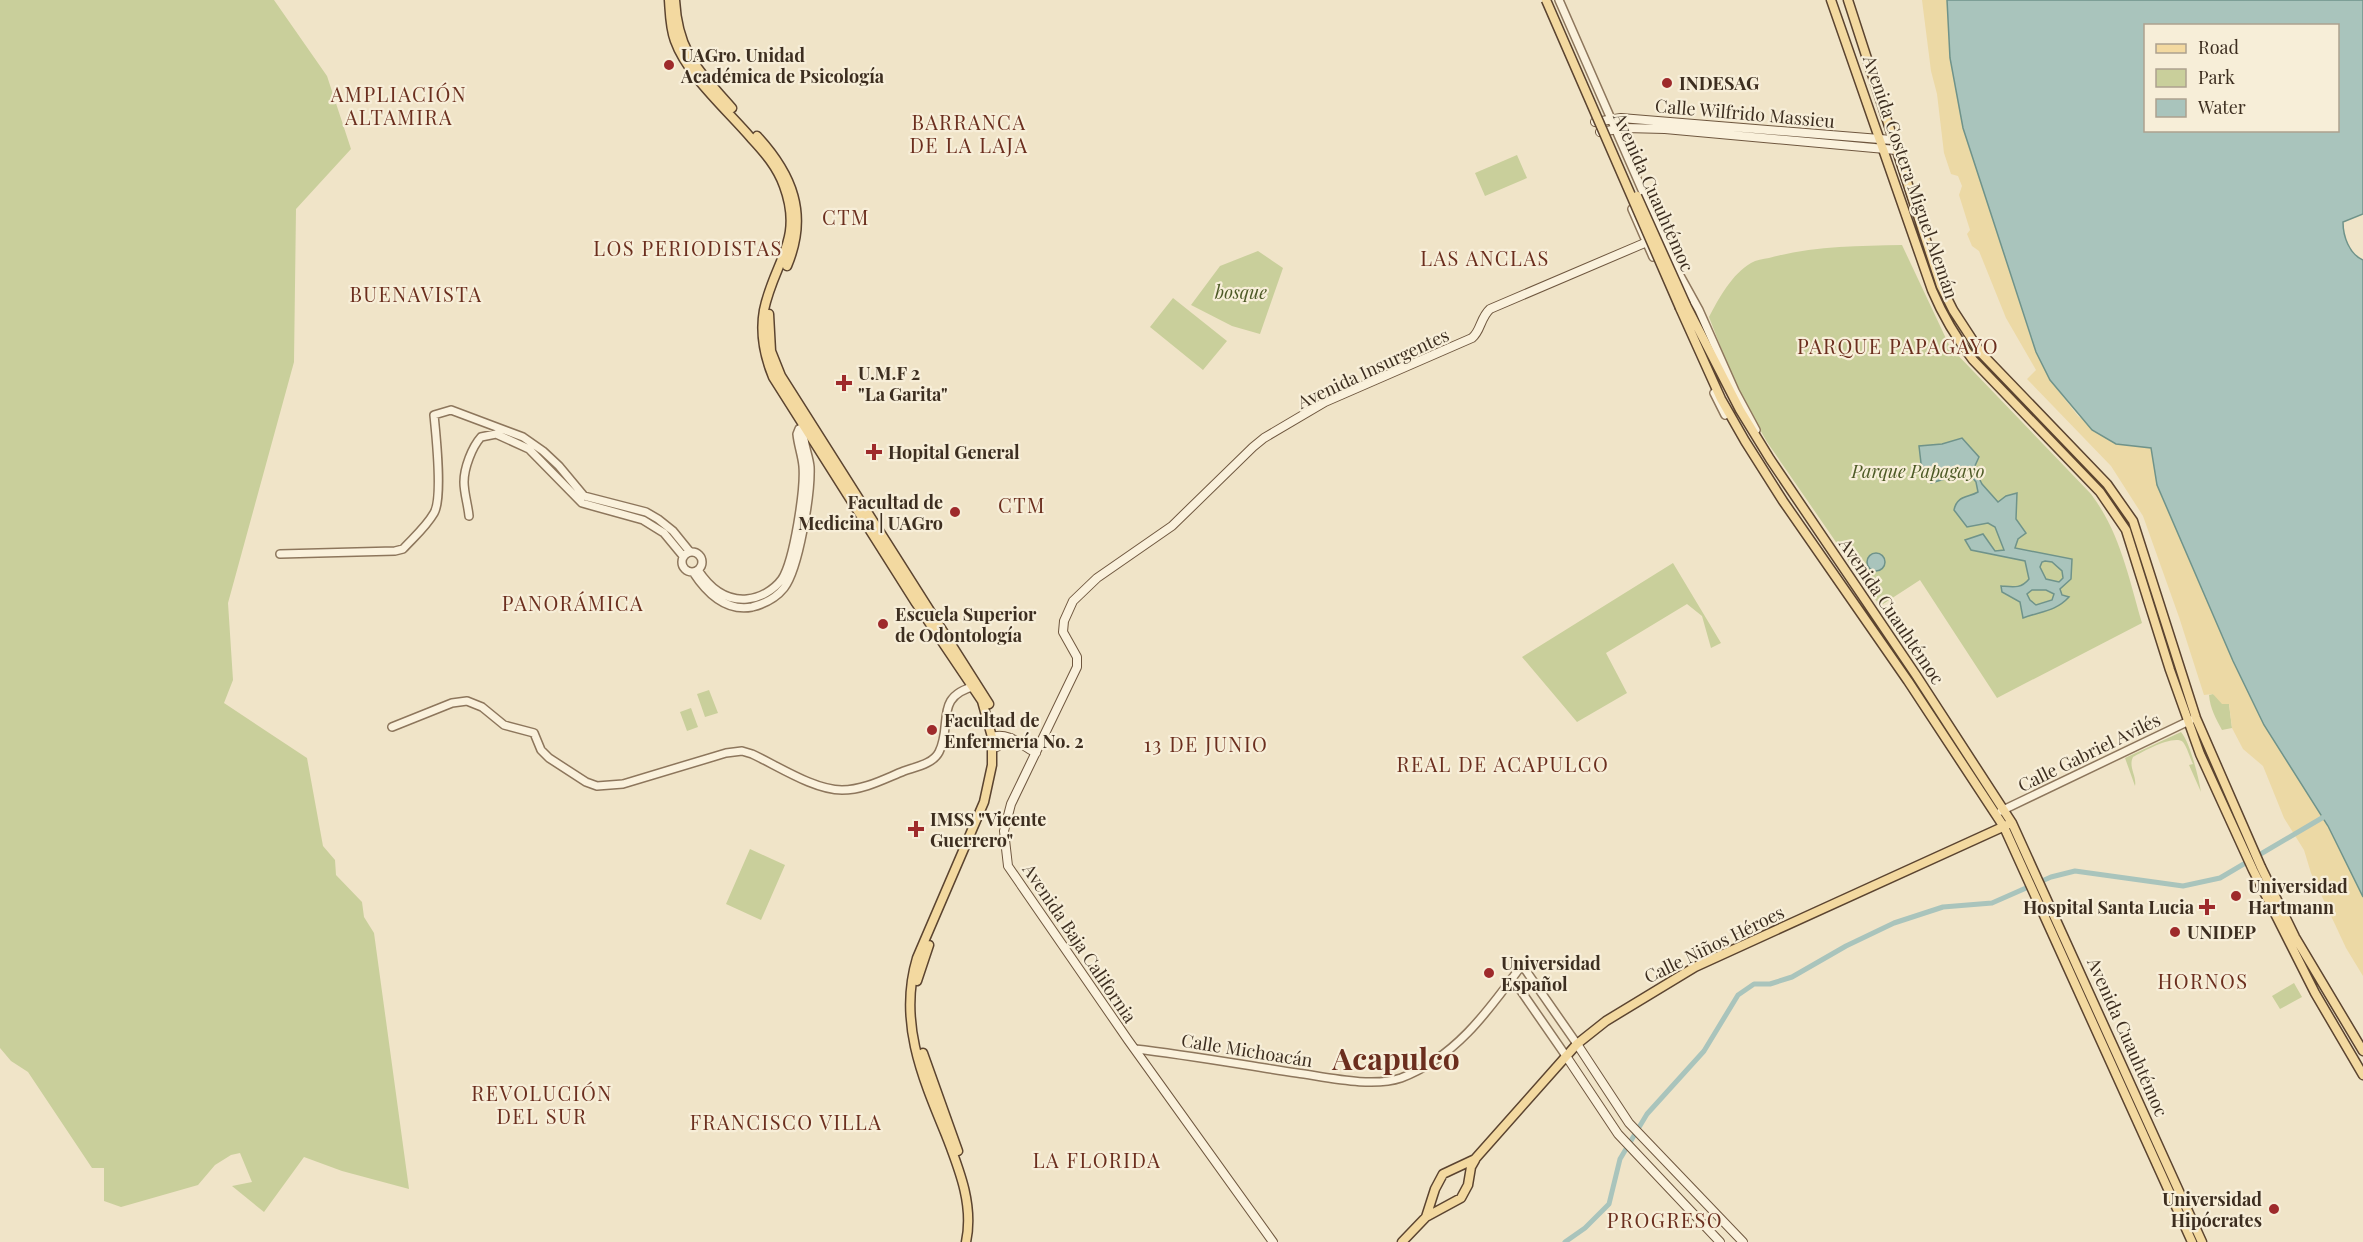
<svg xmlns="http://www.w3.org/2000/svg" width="2363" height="1242" font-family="'Playfair Display',serif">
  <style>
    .green { fill: #c9cf9b }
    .sand { fill: #ecd9a5 }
    .water { fill: #a9c4bc; stroke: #6f938a; stroke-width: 1.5; fill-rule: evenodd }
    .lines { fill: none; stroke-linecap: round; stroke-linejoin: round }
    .canal { stroke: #a9c4bc; stroke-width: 5 }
    .tertiary-casing { stroke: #8d765c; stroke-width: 10 }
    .secondary-casing { stroke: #6f573f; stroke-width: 10 }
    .primary-casing { stroke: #5b4430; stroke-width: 11 }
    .tertiary { stroke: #faf1dc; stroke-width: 7 }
    .secondary { stroke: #faf1dc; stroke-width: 8 }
    .primary { stroke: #f3d9a0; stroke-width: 8 }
    .primary-bridge-casing { stroke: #5b4430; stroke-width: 11; stroke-linecap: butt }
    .primary-bridge { stroke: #f3d9a0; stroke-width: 8 }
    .poi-dot { fill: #9e2a2b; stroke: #f7eed8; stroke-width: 2 }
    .labels { text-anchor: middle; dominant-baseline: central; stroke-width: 4.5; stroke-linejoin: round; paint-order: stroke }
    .poi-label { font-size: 18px; font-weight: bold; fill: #3d2e20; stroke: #f7eed8; text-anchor: start }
    .street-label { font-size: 18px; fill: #3d2e20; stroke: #f7eed8 }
    .park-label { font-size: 18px; font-style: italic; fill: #4d5a26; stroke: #f7eed8 }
    .neighbourhood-label { font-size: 20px; letter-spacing: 1.5px; fill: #6b2e1e; stroke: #f7eed8 }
    .town-label { font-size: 30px; font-weight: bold; fill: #6b2e1e; stroke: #f7eed8 }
  </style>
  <rect width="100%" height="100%" fill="#f0e4c8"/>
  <!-- green -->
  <path class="green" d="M 0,0 L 274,0 L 327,76 L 351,149 L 296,209 L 294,362 L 228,603 L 233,680 L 224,703 L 307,758 L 323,846 L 335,860 L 336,875 L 362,902 L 364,917 L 374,933 L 409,1189 L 342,1171 L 304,1157 L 264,1212 L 232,1186 L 252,1182 L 240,1153 L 231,1155 L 215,1165 L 198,1185 L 121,1207 L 104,1201 L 104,1168 L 92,1168 L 28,1072 L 11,1061 L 0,1048 Z
    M 1517,155 L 1527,178 L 1485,196 L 1475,173 Z
    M 1902,245 L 1950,347 L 2091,494 C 2120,532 2129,579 2142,623 L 1997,698 L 1920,580 L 1880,606 L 1767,442 L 1736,387 L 1709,317 C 1719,298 1732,274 1751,263 C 1756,260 1763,259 1769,258 C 1812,246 1857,246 1902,245 Z
    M 1258,251 L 1283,268 L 1260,334 L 1232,326 L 1191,305 L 1220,266 Z
    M 1173,298 L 1227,341 L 1203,370 L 1150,327 Z
    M 1673,563 L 1721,643 L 1711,648 L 1702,616 L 1687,604 L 1606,653 L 1627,693 L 1577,722 L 1522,657 Z
    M 709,690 L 718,713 L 705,717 L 697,694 Z
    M 2213,694 L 2229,704 L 2232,728 L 2222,730 C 2216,719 2210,708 2209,695 Z
    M 691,708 L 698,727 L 687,731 L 680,712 Z
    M 2181,732 C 2190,742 2199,779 2201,792 L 2189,765 L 2193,764 C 2190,758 2187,747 2183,742 C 2174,734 2142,752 2133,757 C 2128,767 2137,776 2135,786 L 2125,758 Z
    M 750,849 L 785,865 L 761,920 L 726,904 Z
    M 2294,983 L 2302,997 L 2280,1009 L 2272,996 Z"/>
  <!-- sand -->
  <path class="sand" d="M 1922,0 L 1947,0 L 1950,58 L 1963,128 L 2009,265 L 2031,339 L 2050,380 L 2078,416 L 2116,444 L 2151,448 L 2157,485 L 2233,661 L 2264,725 L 2328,826 L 2363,897 L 2363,976 L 2346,948 L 2311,873 L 2304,850 L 2284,818 L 2263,766 L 2243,749 L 2232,728 L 2229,704 L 2222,704 L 2213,694 L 2204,695 L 2179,617 L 2143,516 L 2111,466 L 2027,379 L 2036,370 L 2006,318 L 1979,251 L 1972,246 L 1967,234 L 1970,230 L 1959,195 L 1962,186 L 1958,176 L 1951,174 L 1944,153 L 1937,94 L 1931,71 Z"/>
  <!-- water -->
  <path class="water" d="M 1947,0 L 2363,0 L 2363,214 L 2343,222 C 2343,236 2349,254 2363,260 L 2363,897 L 2328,826 L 2264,725 L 2233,661 L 2157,485 L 2151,448 L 2116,444 L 2092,430 L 2050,380 L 2036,352 L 1963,128 L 1950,58 ZM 2146,26 L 2338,26 L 2338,130 L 2146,130 Z
    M 1962,438 L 1979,457 L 1974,468 L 1982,484 L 1998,502 L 2006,496 L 2017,493 L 2016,519 L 2026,533 L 2018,539 L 2015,548 L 2072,559 L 2071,579 L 2060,589 L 2062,595 L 2069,597 C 2055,612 2041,611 2023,618 L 2020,602 L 2002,592 L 2001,586 C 2013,587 2021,589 2029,579 L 2025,561 L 1971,550 L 1965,540 L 1983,534 L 1995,551 L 2004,550 L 1995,527 L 1988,523 L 1967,527 L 1954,510 C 1957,495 1968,498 1978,492 L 1976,482 L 1968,472 L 1931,483 L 1921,463 L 1919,446 L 1942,444 ZM 2045,561 L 2052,562 L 2062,571 L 2063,578 L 2059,582 L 2046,579 L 2040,567 L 2042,562 ZM 2032,590 L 2046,590 L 2054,594 L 2052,600 L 2036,605 L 2030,600 L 2027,594 Z
    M1867 562a9 9 0 1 1 18 0a9 9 0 1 1-18 0Z"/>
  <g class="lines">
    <!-- canal -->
    <path class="canal" d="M 1565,1242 L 1585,1228 L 1609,1204 L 1620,1159 L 1647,1114 L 1704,1051 L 1738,995 L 1754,984 L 1770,984 L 1792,977 L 1846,946 L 1894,923 L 1943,907 L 1992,903 L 2051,877 L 2075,871 L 2183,886 L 2220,878 L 2327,815"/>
    <!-- tertiary casing -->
    <g class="tertiary-casing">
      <path id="tertiary" d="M 1559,0 L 1678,272 L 1699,310 L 1735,391 L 1756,430
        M 1632,209 L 1653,257
        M 1714,393 L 1725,415
        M 469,516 C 468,505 464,493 464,482 C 464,468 472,447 481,437 L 496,434 L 529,449 L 582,503 L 643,520 L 664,533 L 683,556
        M682 562a10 10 0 1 1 20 0a10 10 0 1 1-20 0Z
        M 280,554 L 395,551 L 403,549 C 413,538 426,527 434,513 C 443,498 436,435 434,415 L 451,410 L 523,437 L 543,451 L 559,466 L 584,496 L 646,512 L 658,519 L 673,531 L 690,552
        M 698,570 C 709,587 725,601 747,599 C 760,598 774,590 782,579 C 794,560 805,489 803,466 C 802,455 798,445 797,434 L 799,429 L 804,427
        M 693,572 C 706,592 725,612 752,607 C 764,604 776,598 784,588 C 799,569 811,493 810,467 C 809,454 801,440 804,427
        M 392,727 L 452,703 L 467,701 L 482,707 L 504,725 L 534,733 L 541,750 L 549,758 L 586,782 L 597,786 L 623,784 L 726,753 L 742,751 L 752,754 C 778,766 814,790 842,790 C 864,790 884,779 904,771 C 915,767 933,764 939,752 C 953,725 933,696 976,686
        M 2001,811 L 2191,720
        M 1512,978 L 1566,1056
        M 1135,1049 C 1189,1055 1243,1065 1297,1073 C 1326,1077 1372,1088 1401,1078 C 1455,1058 1489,1010 1522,965 L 1577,1044"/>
    </g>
    <!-- secondary casing -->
    <g class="secondary-casing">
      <path id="secondary" d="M 1595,122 L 1621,118 L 1892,140
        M 1600,132 L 1625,128 L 1665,129 L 1896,150
        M 992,737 C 1007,731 1023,746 1036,753
        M 997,747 L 1003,742 L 1011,738
        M 1577,1044 L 1629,1123 L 1743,1242
        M 1566,1056 L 1618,1134 L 1720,1242
        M 1273,1242 L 1128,1040 L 1008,866 L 1004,831 L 1011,804 L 1077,667 L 1077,657 L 1063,632 L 1064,621 L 1073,601 L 1097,578 L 1172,526 L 1253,447 L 1264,438 L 1325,402 L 1472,338 C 1481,331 1480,318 1490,309 L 1647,242"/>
    </g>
    <!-- primary casing -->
    <g class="primary-casing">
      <path id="primary" d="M 669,0 C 670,14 670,28 675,41 C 687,75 727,110 751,138 C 765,153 777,167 784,186 C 804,240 774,262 764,310 C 760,332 764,355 773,377 L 916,603 L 982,701 L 992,737 L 992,765 L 984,802 L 917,958 C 898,1021 922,1077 946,1135 C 959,1169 974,1205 966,1242
        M 675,0 C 678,54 699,70 732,108
        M 1831,0 L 1932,290 C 1943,316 1956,338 1973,360 L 2100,492 L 2126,530 L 2170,670 L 2200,754 L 2253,870 L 2315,993 L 2363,1075
        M 1848,0 L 1923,231 L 1941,286 L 1953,310 L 1981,353 L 2107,484 L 2133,521 L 2196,718 L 2261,867 L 2295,937 L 2363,1051
        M 757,136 C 792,174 809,214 787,266
        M 1686,305 L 1740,410 L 1770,459 L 1916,675 L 2012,823 L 2202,1242
        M 1680,308 L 1721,399 L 1745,441 L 1783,501 L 1908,681 L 2004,827 L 2192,1242
        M 769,314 L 771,351 L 781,376 L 989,704
        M 917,981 L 929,945
        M 923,1053 L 958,1151
        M 1426,1217 L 1435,1189 L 1443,1174 L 1475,1159 L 1577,1044 L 1606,1021 L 1695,967 L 2007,825
        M 1402,1242 L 1426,1217 L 1461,1198 L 1468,1185 L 1471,1167 L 1475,1160"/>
    </g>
    <!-- tertiary -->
    <use href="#tertiary" class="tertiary"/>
    <!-- secondary -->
    <use href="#secondary" class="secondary"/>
    <!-- primary -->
    <use href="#primary" class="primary"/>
    <!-- primary-bridge casing -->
    <g class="primary-bridge-casing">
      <path id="primary-bridge" d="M 1546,0 L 1680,308
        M 1637,196 L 1686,305"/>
    </g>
    <!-- primary-bridge -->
    <use href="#primary-bridge" class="primary-bridge"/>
  </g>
  <!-- markers -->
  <g class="poi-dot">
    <circle cx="669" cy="65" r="6"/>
    <circle cx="1667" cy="83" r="6"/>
    <path d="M841 374h6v6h6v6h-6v6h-6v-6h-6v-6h6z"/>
    <path d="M871 443h6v6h6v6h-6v6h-6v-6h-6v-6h6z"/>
    <circle cx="955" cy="512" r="6"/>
    <circle cx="883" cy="624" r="6"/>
    <circle cx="932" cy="730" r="6"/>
    <path d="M913 820h6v6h6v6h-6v6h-6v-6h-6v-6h6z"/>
    <circle cx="2236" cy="896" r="6"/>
    <path d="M2204 898h6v6h6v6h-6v6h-6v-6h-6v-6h6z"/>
    <circle cx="2175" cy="932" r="6"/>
    <circle cx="1489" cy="973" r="6"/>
    <circle cx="2274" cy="1209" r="6"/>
  </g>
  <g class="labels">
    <!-- poi labels -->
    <g class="poi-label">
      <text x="681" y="55">UAGro. Unidad<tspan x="681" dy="21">Académica de Psicología</tspan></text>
      <text x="1679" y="83">INDESAG</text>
      <text x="858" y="373">U.M.F 2<tspan x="858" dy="21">"La Garita"</tspan></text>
      <text x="888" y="452">Hopital General</text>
      <text x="943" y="502" text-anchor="end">Facultad de<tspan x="943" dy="21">Medicina | UAGro</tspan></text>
      <text x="895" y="614">Escuela Superior<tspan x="895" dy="21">de Odontología</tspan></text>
      <text x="944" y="720">Facultad de<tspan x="944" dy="21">Enfermería No. 2</tspan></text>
      <text x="930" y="819">IMSS "Vicente<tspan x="930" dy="21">Guerrero"</tspan></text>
      <text x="2248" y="886">Universidad<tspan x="2248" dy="21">Hartmann</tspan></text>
      <text x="2194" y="907" text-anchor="end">Hospital Santa Lucia</text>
      <text x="2187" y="932">UNIDEP</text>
      <text x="1501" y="963">Universidad<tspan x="1501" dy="21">Español</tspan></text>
      <text x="2262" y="1199" text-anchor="end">Universidad<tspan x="2262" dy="21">Hipócrates</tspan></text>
    </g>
    <!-- street labels -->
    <g class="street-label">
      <text transform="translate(1745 113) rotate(5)">Calle Wilfrido Massieu</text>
      <text transform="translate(1911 177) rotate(71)">Avenida Costera Miguel Alemán</text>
      <text transform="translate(1654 192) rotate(66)">Avenida Cuauhtémoc</text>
      <text transform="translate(1373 368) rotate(-25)">Avenida Insurgentes</text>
      <text transform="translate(1892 611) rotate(56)">Avenida Cuauhtémoc</text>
      <text transform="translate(2089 752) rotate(-26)">Calle Gabriel Avilés</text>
      <text transform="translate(1080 943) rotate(56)">Avenida Baja California</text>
      <text transform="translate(1714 944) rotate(-26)">Calle Niños Héroes</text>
      <text transform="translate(2128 1037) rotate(66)">Avenida Cuauhtémoc</text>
      <text transform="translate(1247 1050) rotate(9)">Calle Michoacán</text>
    </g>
    <!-- park labels -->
    <g class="park-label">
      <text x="1241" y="292">bosque</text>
      <text x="1918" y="471">Parque Papagayo</text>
    </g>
    <!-- neighbourhood labels -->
    <g class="neighbourhood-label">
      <text x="399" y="93">AMPLIACIÓN<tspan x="399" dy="23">ALTAMIRA</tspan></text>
      <text x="969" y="121">BARRANCA<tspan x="969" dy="23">DE LA LAJA</tspan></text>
      <text x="846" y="216">CTM</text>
      <text x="688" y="247">LOS PERIODISTAS</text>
      <text x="1485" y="257">LAS ANCLAS</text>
      <text x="416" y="293">BUENAVISTA</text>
      <text x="1898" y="345">PARQUE PAPAGAYO</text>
      <text x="1022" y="504">CTM</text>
      <text x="573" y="602">PANORÁMICA</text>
      <text x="1206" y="743">13 DE JUNIO</text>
      <text x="1503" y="763">REAL DE ACAPULCO</text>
      <text x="2203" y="980">HORNOS</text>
      <text x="542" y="1092">REVOLUCIÓN<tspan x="542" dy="23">DEL SUR</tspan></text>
      <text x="786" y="1121">FRANCISCO VILLA</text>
      <text x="1097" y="1159">LA FLORIDA</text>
      <text x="1665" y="1219">PROGRESO</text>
    </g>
    <!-- town labels -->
    <g class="town-label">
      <text x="1396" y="1058">Acapulco</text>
    </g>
  </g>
  <!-- legend -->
  <rect x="2144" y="24" width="195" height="108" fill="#f7eed8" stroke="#ada18e" stroke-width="1.5"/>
  <rect x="2156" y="44" width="30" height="9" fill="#f3d9a0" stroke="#ada18e" stroke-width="1.5"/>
  <text x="2198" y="54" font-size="18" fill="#3d2e20">Road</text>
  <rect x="2156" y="69" width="30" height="18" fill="#c9cf9b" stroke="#ada18e" stroke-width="1.5"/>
  <text x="2198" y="84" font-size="18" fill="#3d2e20">Park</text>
  <rect x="2156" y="99" width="30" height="18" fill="#a9c4bc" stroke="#ada18e" stroke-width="1.5"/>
  <text x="2198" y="114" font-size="18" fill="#3d2e20">Water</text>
</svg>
